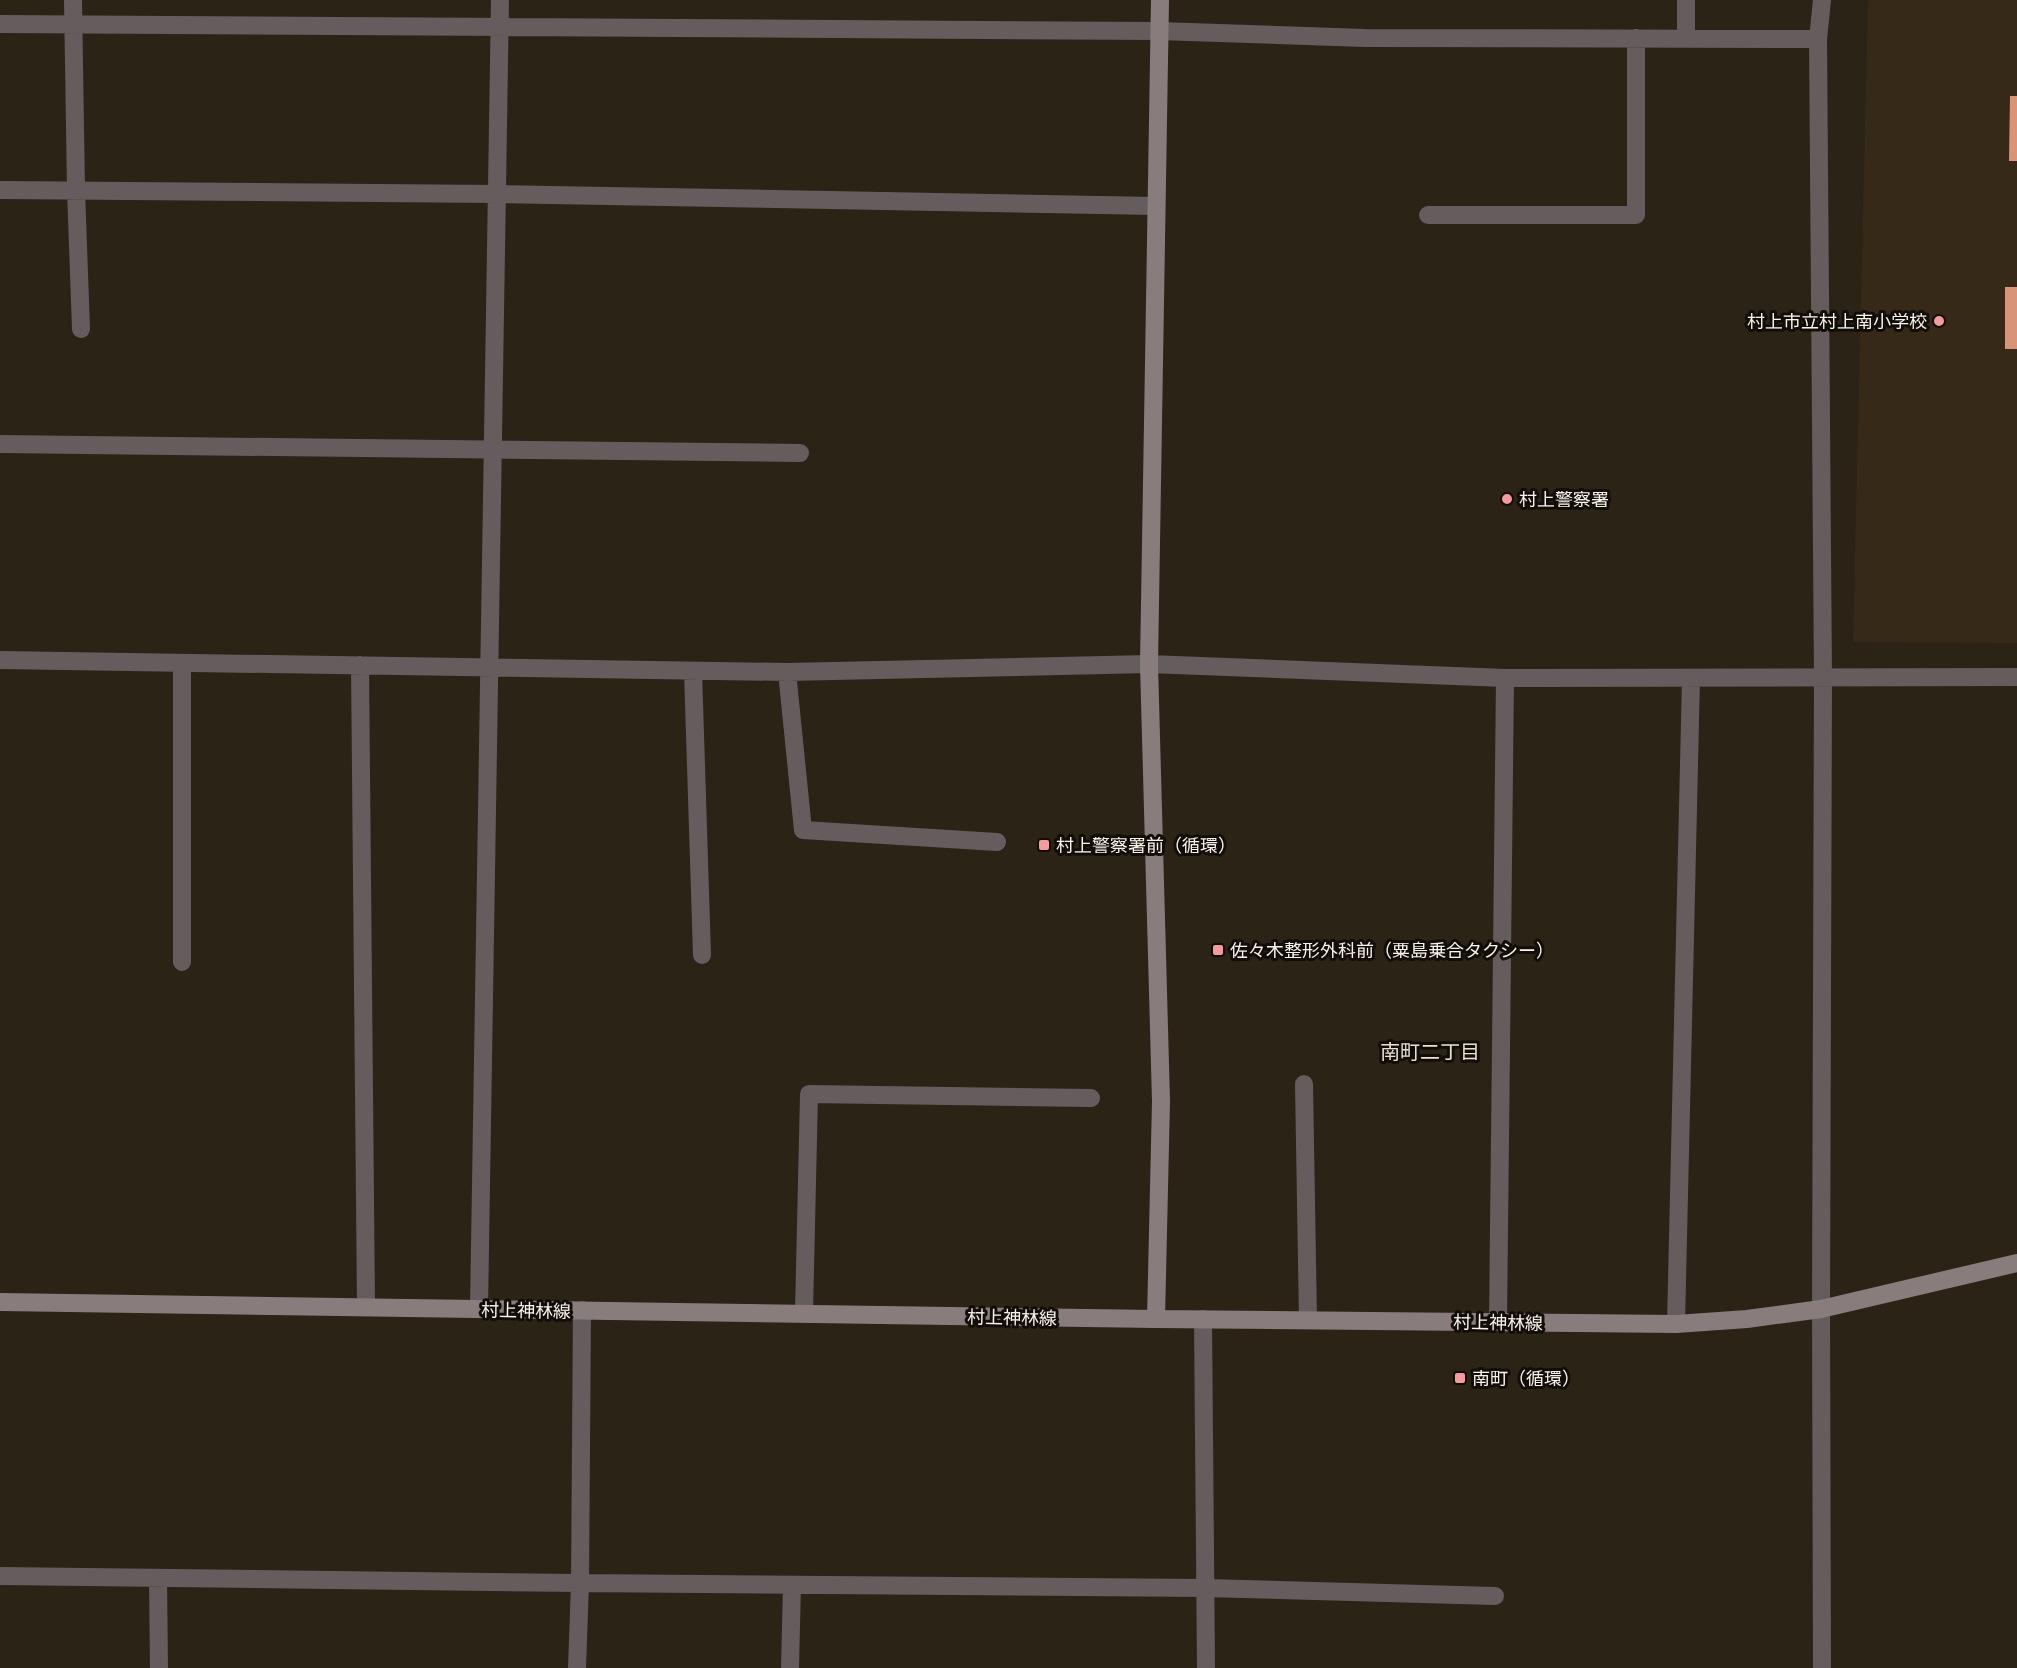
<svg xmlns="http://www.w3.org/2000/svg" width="2017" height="1668" font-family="'Open Sans','Noto Sans JP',sans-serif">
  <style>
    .built { fill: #362917 }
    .building { fill: #d99478 }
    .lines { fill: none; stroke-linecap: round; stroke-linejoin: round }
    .street { stroke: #655c5e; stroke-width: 18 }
    .secondary { stroke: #897c7d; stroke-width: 18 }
    .poi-dot { fill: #f49b9f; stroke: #110d08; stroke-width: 2 }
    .labels { text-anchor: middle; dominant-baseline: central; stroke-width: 6; stroke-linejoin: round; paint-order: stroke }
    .poi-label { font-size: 18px; fill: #f9f2ea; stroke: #110d08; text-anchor: start }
    .street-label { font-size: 18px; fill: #f9f2ea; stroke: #110d08 }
    .neighbourhood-label { font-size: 20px; fill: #eadece; stroke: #110d08 }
  </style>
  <rect width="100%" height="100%" fill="#2c2317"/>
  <!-- built -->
  <path class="built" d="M 1868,0 L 2017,0 L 2017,643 L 1853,642 Z"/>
  <!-- building -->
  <path class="building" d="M 2010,96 L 2017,96 L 2017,161 L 2009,161 Z
    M 2005,287 L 2017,287 L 2017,349 L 2005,349 Z"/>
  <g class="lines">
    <!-- street -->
    <path class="street" d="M 73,0 L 76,190 L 81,329
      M 1686,0 L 1686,38
      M 1822,0 L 1818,39 L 1823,678 L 1821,1309 L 1822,1668
      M 0,24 L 1159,31 L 1365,38 L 1818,39
      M 0,190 L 497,194 L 1156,206
      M 1428,215 L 1636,215 L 1636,38
      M 0,444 L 800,453
      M 0,660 L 787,672 L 1149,664 L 1505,678 L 2017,677
      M 360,665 L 366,1307
      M 693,671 L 702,955
      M 787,672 L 803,830 L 997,842
      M 182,962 L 182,663
      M 1304,1084 L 1308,1320
      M 479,1309 L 500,0
      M 804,1313 L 809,1094 L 1091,1098
      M 1203,1319 L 1206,1668
      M 1498,1322 L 1505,678
      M 1676,1324 L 1691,678
      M 0,1576 L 580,1583 L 1205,1588 L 1495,1596
      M 158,1578 L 159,1668
      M 577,1668 L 580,1583 L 582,1310
      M 790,1668 L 792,1585"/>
    <!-- secondary -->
    <path class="secondary" d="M 0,1302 L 1156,1319 L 1676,1324 L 1747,1319 L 1821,1309 L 2017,1263
      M 1156,1319 L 1161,1101 L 1149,664 L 1160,0"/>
  </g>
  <!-- markers -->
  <g class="poi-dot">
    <circle cx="1939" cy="321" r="6"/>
    <circle cx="1507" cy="499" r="6"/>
    <rect x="1038" y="839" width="12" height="12" rx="3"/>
    <rect x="1212" y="944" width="12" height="12" rx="3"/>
    <rect x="1454" y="1372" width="12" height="12" rx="3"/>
  </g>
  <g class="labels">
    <!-- poi labels -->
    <g class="poi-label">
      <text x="1927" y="321" text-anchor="end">村上市立村上南小学校</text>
      <text x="1519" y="499">村上警察署</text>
      <text x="1056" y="845">村上警察署前（循環）</text>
      <text x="1230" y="950">佐々木整形外科前（粟島乗合タクシー）</text>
      <text x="1472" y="1378">南町（循環）</text>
    </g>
    <!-- street labels -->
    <g class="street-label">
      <text transform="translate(526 1310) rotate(1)">村上神林線</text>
      <text transform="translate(1012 1317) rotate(1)">村上神林線</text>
      <text transform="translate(1498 1322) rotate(1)">村上神林線</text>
    </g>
    <!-- neighbourhood labels -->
    <g class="neighbourhood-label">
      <text x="1430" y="1051">南町二丁目</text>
    </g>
  </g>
</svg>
